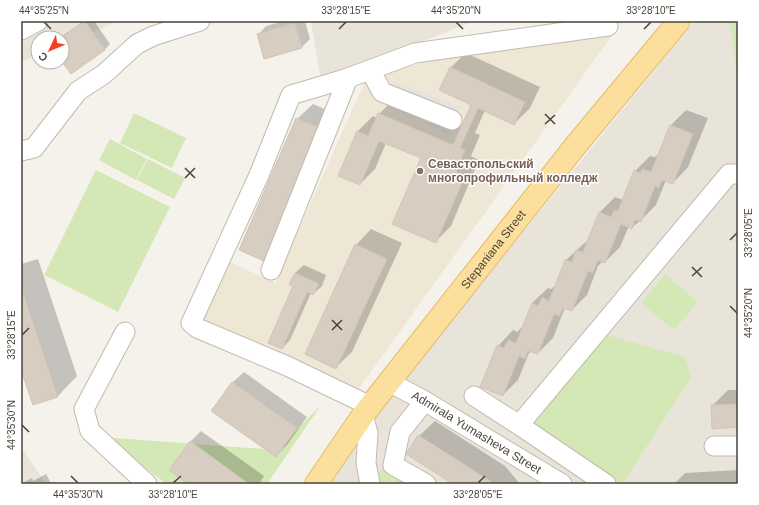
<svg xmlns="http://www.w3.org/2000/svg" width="759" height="505" font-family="Arial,sans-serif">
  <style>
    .residential { fill: #e9e4da }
    .education { fill: #eee7d6 }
    .green { fill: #d3e8b5 }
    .parking { fill: #e4e2df }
    .shadow { fill: #0003 }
    .building { fill: #d7cec1; stroke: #d2c5b4 }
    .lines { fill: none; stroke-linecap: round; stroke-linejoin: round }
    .minor-casing { stroke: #c1baae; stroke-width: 21 }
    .major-casing { stroke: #e3bc6c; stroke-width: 24 }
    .minor { stroke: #fff; stroke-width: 19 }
    .major { stroke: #fcdf9d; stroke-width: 22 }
    .ticks { fill: none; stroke: #4a4339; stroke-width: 1.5 }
    .education-dot { fill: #8d6e63; stroke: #fff; stroke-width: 1.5 }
    .labels { text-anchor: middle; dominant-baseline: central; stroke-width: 3; stroke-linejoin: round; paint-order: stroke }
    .education-label { font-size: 12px; font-weight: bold; fill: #785e54; stroke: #fff; text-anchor: start }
    .street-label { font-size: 12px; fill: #4a4339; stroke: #fff }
    .neatline { fill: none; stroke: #4a4339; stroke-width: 1.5 }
    .ticks-label { font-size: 10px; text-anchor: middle; fill: #4a4339 }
  </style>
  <rect width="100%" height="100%" fill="#f5f2eb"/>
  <!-- residential -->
  <path class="residential" d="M 21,21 L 119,21 L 62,45 L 62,38 L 38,38 L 38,55 L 21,62 Z
    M 311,21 L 475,21 L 321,81 Z
    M 695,21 L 738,21 L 738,484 L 320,484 L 490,272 Z
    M 24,451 L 46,484 L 21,484 L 21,454 Z"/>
  <!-- education -->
  <path class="education" d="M 613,34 L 355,394 L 202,320 L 228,261 L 275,283 L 365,81 L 388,71 L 452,56 Z"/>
  <!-- green -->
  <path class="green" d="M 732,21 L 738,21 L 738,80 L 730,24 Z
    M 134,113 L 186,138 L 172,168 L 120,143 Z
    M 110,139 L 147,159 L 136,180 L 99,160 Z
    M 148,159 L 185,178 L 174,199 L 137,180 Z
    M 96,170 L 170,207 L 118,312 L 44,275 Z
    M 665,274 L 698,302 L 674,330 L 641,303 Z
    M 603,334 L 685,357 L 691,378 L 622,484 L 616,484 L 533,425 Z
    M 321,405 L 267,484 L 167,484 L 102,437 L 277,450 Z
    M 385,466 L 413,484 L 370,484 Z"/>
  <!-- parking -->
  <path class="parking" d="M 397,83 L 460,107 L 450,135 L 388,106 Z"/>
  <!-- shadow -->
  <path class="shadow" d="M 84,21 L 94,21 L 110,44 L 104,50 L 62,60 L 62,38 L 59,38 Z
    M 284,21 L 305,21 L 310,39 L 302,47 L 265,58 L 258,35 L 266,26 Z
    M 466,53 L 540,87 L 530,108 L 514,124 L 485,110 L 475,133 L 480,135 L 471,156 L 479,160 L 451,226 L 435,242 L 422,158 L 386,143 L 375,169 L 360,184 L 357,132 L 373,116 L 377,118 L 379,114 L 394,99 L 462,127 L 472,104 L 450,68 Z
    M 313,104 L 336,114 L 279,244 L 264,259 L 297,119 Z
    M 686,110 L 708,118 L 688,167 L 673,183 L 666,180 L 656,205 L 640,221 L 631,228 L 629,226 L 620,247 L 605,262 L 603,261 L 598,266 L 587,295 L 572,310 L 566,308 L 564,310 L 553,338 L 538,353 L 532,351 L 529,353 L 518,380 L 503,395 L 498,346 L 513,330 L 517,332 L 524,325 L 532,303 L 548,288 L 551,289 L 557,284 L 566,260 L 590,238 L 600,212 L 615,197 L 623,200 L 635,171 L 650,156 L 655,157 L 659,154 L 671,125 Z
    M 371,229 L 402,243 L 352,352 L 336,367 L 356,245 Z
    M 38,259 L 77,376 L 58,396 L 21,367 L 21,264 Z
    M 304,265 L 326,275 L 322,286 L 313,294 L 311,293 L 290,340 L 282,348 L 294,285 L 291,284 L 295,273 Z
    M 244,372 L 307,417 L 287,445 L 276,456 L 213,411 L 233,382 Z
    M 728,390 L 738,390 L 738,426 L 712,406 Z
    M 435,421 L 505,466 L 520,484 L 455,484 L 419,436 Z
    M 201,431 L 264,476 L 259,484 L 190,484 L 190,442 Z
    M 738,470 L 738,484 L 674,484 L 685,473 Z
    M 46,474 L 51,483 L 54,481 L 55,484 L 21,484 L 32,478 L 33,481 Z"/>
  <!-- building -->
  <path class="building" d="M 85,21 L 105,50 L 71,74 L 62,62 L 62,38 L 60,38 Z
    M 295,23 L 302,48 L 264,59 L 257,34 Z
    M 450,67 L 525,102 L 514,125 L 478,108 L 460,148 L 465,150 L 456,172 L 465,176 L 436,243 L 392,224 L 421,158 L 379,141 L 360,185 L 338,176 L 357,131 L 368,136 L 378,113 L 453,145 L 471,105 L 439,90 Z
    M 296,118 L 322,129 L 264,261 L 239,250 Z
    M 670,125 L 693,134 L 673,184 L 662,180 L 659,188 L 655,186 L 641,222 L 635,220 L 632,229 L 621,224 L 605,263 L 598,260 L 593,273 L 588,271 L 572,311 L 563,308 L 559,316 L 554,314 L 538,354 L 528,351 L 525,359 L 519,356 L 503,396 L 480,387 L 497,345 L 504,348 L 508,340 L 516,343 L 532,303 L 538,306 L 542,297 L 549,301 L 565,260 L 572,262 L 576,250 L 583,252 L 599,212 L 611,217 L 614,210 L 618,211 L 634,170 L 640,173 L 642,169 L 651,172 Z
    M 355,244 L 387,259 L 336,369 L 305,354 Z
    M 295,273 L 319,284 L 313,295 L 307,292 L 282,349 L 268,343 L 293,286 L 289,284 Z
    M 21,287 L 58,397 L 33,405 L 21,370 Z
    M 232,382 L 297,428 L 276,457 L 211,411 Z
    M 738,404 L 738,427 L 712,429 L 711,405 Z
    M 418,435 L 490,481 L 492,484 L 453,484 L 406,454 Z
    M 190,441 L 249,484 L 188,484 L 169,470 Z"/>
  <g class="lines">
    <!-- minor casing -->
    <g class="minor-casing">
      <g id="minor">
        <path d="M 21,30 L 38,21"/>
        <path d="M 372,69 L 374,77 L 382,92 L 452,120"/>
        <path d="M 21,151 L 34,148 L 78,91 L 104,74 L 137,44 L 153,36 L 200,21"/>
        <path d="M 271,270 L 348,78"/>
        <path d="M 125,332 L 84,409 L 90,431 L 147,484"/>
        <path id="s1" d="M 389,382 L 423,400 L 562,484"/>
        <path d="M 474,396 L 519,425"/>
        <path d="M 423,400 L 420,407 L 400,432 L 393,465 L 426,484"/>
        <path d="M 370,406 L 287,366 L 197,328 L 191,323 L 259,175 L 291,95 L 348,78 L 415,53 L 608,26"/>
        <path d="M 363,415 L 368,433 L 366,463 L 370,484"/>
        <path d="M 714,446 L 738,446"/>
        <path d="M 606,484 L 519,425 L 729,174 L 738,174"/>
      </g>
    </g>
    <!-- major casing -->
    <g class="major-casing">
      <g id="major">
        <path id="s2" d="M 316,484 L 363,415 L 576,145 L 679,21"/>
      </g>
    </g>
    <!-- minor -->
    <use href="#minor" class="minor"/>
    <!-- major -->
    <use href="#major" class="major"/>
  </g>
  <!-- ticks -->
  <path class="ticks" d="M 44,22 L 51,29M 456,22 L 463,29M 339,29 L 346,22M 644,29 L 651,22M 545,114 L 555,124M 545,124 L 555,115M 185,168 L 195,178M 185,178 L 195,168M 730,240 L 737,233M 692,267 L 702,277M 692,276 L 702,267M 730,306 L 737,313M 332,320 L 342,330M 332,330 L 342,320M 22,335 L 29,328M 22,425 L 29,432M 71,476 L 78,483M 173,483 L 181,476M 478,483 L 485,476"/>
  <!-- markers -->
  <circle class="education-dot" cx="420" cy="171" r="4"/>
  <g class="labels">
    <!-- education labels -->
    <g class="education-label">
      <text x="428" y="164">Севастопольский<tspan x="428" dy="14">многопрофильный колледж</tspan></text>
    </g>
    <!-- street labels -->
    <g class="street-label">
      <text stroke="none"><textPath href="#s2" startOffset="294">Stepaniana Street</textPath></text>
      <text stroke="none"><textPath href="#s1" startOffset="101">Admirala Yumasheva Street</textPath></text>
    </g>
  </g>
  <!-- border -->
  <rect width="759" height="505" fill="none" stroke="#ffffff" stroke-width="44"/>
  <!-- north arrow -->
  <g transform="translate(50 50) rotate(226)"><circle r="19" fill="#ffffff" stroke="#b7b4b0"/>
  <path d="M0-3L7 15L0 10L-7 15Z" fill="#f63c22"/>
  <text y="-6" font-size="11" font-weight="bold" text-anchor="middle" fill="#4a4339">С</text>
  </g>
  <rect x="22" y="22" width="715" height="461" class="neatline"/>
  <g class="ticks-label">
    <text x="44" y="14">44°35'25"N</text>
    <text x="346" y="14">33°28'15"E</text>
    <text x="456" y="14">44°35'20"N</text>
    <text x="651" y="14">33°28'10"E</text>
    <text transform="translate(748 233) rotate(-90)" y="4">33°28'05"E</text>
    <text transform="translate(748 313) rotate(-90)" y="4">44°35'20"N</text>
    <text transform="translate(11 335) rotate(-90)" y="4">33°28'15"E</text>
    <text transform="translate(11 425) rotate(-90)" y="4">44°35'30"N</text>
    <text x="78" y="498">44°35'30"N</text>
    <text x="173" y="498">33°28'10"E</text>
    <text x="478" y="498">33°28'05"E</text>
  </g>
</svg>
